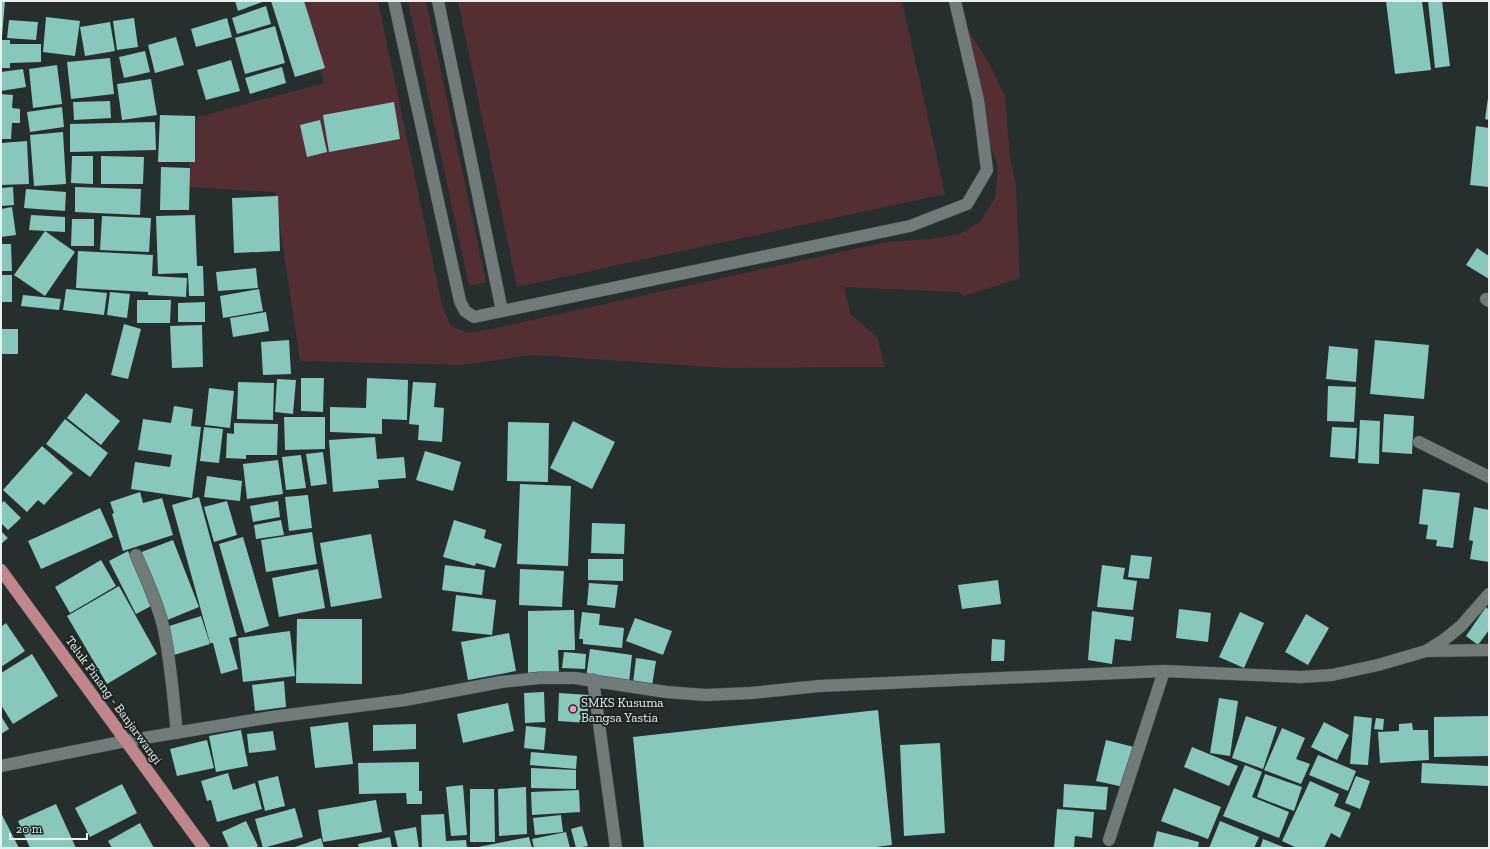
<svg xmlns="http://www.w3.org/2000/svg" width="1490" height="849" font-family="'Zilla Slab',serif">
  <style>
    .green { fill: #532f33 }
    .building { fill: #88c7bb }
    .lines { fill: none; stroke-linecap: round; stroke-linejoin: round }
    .minor-casing { stroke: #434b49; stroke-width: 13 }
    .major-casing { stroke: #434b49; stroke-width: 13 }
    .minor { stroke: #717b79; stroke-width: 12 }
    .major { stroke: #c1858c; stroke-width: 12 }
    .poi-dot { fill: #f49aa5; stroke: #1d2523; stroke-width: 1.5 }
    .labels { text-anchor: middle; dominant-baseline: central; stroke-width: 4; stroke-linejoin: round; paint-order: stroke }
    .street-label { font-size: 13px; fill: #e9efee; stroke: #1d2523 }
    .poi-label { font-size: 13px; fill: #e9efee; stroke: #1d2523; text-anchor: start }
  </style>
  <rect width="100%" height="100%" fill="#262f2d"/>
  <!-- green -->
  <path class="green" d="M 300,1 L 378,1 L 442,305 L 451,326 L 468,333 L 491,329 L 886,242 L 931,239 L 960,234 L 980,222 L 995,198 L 998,166 L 986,134 L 966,27 L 989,63 L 1005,96 L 1010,158 L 1016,185 L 1020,278 L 964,296 L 958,292 L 844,287 L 851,315 L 877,337 L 885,367 L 726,368 L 532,355 L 462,365 L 300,361 L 275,192 L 189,187 L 190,119 L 324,83 Z
    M 413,1 L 426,1 L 486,282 L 469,286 L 408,2 Z
    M 458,1 L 902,1 L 945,194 L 517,287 Z"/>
  <!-- building -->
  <path class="building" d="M 1,1 L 5,1 L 2,37 L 1,37 Z
    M 235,1 L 265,1 L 238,11 Z
    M 271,1 L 304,1 L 325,68 L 295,77 Z
    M 1386,1 L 1422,1 L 1431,70 L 1395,74 Z
    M 1428,1 L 1442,1 L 1450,66 L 1435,68 Z
    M 266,6 L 271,24 L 237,34 L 232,18 Z
    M 46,17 L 80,21 L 75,56 L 43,52 Z
    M 134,18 L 138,47 L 117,50 L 113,21 Z
    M 227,18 L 232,37 L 196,47 L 191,29 Z
    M 9,20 L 38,22 L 36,40 L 7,38 Z
    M 110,22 L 115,51 L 85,56 L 80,27 Z
    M 275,26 L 285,63 L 245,74 L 235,38 Z
    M 176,37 L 184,65 L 155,73 L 148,45 Z
    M 1,40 L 10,40 L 10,44 L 41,44 L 41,62 L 10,63 L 10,68 L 1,68 Z
    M 145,51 L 150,72 L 124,78 L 119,57 Z
    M 110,58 L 114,94 L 71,99 L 67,62 Z
    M 231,60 L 240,91 L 206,100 L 197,70 Z
    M 57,65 L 62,104 L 33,108 L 29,69 Z
    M 282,67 L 286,83 L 250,94 L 245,78 Z
    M 23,69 L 26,87 L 1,91 L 1,72 Z
    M 151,79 L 157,115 L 122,120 L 117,84 Z
    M 1,94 L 13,95 L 12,108 L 20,109 L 20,123 L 12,123 L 11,139 L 1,139 Z
    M 1488,98 L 1489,98 L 1489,120 L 1485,119 Z
    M 110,101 L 111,118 L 74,120 L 73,102 Z
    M 394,102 L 400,139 L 329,152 L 323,115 Z
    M 62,107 L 64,127 L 30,132 L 27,112 Z
    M 160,115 L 195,116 L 195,162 L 158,162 Z
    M 320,120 L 327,152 L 307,157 L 300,125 Z
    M 155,122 L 156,150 L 70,152 L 70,124 Z
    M 1476,126 L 1489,128 L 1489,187 L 1470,185 Z
    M 63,132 L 66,184 L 34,186 L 30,135 Z
    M 27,141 L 29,184 L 1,185 L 1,143 Z
    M 72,156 L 93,156 L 93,184 L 71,183 Z
    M 101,156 L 144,157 L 143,184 L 101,184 Z
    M 161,167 L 190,168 L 189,210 L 160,210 Z
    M 13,187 L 14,205 L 1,206 L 1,188 Z
    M 75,187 L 141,189 L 140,215 L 75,212 Z
    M 26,189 L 66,192 L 65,211 L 24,208 Z
    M 278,196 L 280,251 L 234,253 L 232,198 Z
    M 12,207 L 16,235 L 1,237 L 1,209 Z
    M 31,215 L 65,217 L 65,232 L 29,230 Z
    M 195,215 L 197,266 L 203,266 L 204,296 L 189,296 L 188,273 L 158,274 L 156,216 Z
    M 102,216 L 151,218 L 149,252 L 100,250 Z
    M 72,219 L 94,219 L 94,246 L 71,246 Z
    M 45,231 L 75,252 L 45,296 L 14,275 Z
    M 1,244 L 11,244 L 12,271 L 1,271 Z
    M 1477,248 L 1489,256 L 1489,279 L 1466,265 Z
    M 78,251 L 153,255 L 152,276 L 187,278 L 186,297 L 148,295 L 148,292 L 76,288 Z
    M 256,268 L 258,288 L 218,291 L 216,272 Z
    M 1,275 L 12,275 L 12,302 L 1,302 Z
    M 66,289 L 107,293 L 104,315 L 63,310 Z
    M 259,289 L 263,311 L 223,318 L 220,296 Z
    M 110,292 L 130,294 L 127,318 L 107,315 Z
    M 23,295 L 61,299 L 59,310 L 21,306 Z
    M 137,300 L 171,300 L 170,323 L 137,323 Z
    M 205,302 L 205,322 L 178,322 L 178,303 Z
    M 266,312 L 269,331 L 233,337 L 230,318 Z
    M 124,324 L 141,329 L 128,379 L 111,375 Z
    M 202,325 L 203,367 L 172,368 L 170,326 Z
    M 1,329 L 18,329 L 18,354 L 1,354 Z
    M 289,340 L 291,374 L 263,375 L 261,342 Z
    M 1375,340 L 1429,345 L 1424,399 L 1370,394 Z
    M 1329,346 L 1358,349 L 1356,382 L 1326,379 Z
    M 301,378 L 324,378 L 323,412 L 301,411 Z
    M 367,378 L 408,380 L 407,420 L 382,419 L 382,434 L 330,432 L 330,407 L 366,408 Z
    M 277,379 L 296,380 L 293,414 L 275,412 Z
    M 238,382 L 274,383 L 273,420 L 237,419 Z
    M 413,382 L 436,383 L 434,407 L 444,408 L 442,442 L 418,440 L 419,425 L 409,424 Z
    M 1328,386 L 1356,387 L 1354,422 L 1327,421 Z
    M 209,388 L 234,391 L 230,428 L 205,425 Z
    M 86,393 L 120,421 L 101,445 L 67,418 Z
    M 174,406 L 193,409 L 191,426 L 201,427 L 192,498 L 131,489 L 135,462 L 170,467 L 172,455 L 138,450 L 143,419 L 171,423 Z
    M 1384,414 L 1414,416 L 1412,454 L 1382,452 Z
    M 284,417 L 325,417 L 325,449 L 285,450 Z
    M 65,419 L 108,453 L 90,477 L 46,444 Z
    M 1360,420 L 1380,421 L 1379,464 L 1358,463 Z
    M 573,421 L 615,442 L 592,489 L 550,468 Z
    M 508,422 L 549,423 L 548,482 L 507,481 Z
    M 234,423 L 278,424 L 277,455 L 246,455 L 246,459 L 226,458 L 227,433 L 234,434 Z
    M 204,427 L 223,429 L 219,463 L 200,461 Z
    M 1332,427 L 1357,428 L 1355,459 L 1330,457 Z
    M 375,437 L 377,459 L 404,457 L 406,478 L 378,480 L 379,488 L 333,492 L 329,440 Z
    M 42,446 L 73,473 L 44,505 L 38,500 L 27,512 L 3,490 Z
    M 425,451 L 461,462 L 453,491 L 416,480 Z
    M 323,452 L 327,484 L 311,486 L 306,454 Z
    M 301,455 L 306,488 L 286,490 L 282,457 Z
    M 278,460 L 283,494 L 247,499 L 243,464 Z
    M 207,476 L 242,481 L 240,501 L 204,497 Z
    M 520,484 L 571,486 L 568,566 L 517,564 Z
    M 1423,489 L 1460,493 L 1453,548 L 1436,546 L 1437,540 L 1426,539 L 1428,525 L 1419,524 Z
    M 140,492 L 143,503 L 162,498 L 173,535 L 123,551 L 112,514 L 114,513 L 110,502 Z
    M 308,495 L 312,528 L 289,531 L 285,497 Z
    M 199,497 L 237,636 L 229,638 L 238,669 L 221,674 L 213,643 L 210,643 L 172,505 Z
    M 4,501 L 21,518 L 8,530 L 1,523 L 1,504 Z
    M 227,501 L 237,535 L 214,542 L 204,507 Z
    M 278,501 L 280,517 L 253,522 L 250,506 Z
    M 1474,507 L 1489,510 L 1489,562 L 1470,559 L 1473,541 L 1469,540 Z
    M 100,508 L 113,537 L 41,569 L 28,541 Z
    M 281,520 L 284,535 L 256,539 L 254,525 Z
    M 454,520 L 486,530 L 484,538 L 502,544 L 495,568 L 476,563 L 475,566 L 443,557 Z
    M 592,523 L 625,524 L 624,554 L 591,553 Z
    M 1,531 L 8,538 L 1,544 Z
    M 312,532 L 317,564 L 266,572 L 261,540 Z
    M 371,534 L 382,598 L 331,607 L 320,543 Z
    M 243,537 L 269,626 L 245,633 L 219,544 Z
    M 173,540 L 199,607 L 165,621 L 139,553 Z
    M 128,551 L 155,604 L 136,614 L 109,561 Z
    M 1131,555 L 1152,557 L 1149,579 L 1128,577 Z
    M 588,559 L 623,559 L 623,581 L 588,580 Z
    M 101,560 L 116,586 L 70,613 L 55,587 Z
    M 445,565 L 485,570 L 482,595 L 442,590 Z
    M 1102,565 L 1125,568 L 1123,579 L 1137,581 L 1133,610 L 1097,607 Z
    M 318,569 L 325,608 L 279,617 L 272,578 Z
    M 520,569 L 564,571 L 562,607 L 519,605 Z
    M 998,580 L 1001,604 L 962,609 L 958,585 Z
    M 589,583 L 618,585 L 615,608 L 587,605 Z
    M 119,586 L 157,654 L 107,684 L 67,616 Z
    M 456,595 L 496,600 L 492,635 L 452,631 Z
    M 1486,607 L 1489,610 L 1489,630 L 1478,645 L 1466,636 Z
    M 1179,609 L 1211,613 L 1208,642 L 1176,638 Z
    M 574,610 L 575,650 L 558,650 L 559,672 L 528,673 L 528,611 Z
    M 1092,611 L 1134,617 L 1131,641 L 1115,639 L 1112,664 L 1088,660 Z
    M 582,612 L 600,614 L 599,625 L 624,628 L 622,648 L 583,644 L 583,639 L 579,639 Z
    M 1240,612 L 1264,623 L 1244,668 L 1219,657 Z
    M 1306,614 L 1329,628 L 1308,665 L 1285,652 Z
    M 201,616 L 210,644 L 174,655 L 166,627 Z
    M 635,618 L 672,631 L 663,655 L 626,641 Z
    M 297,619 L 362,619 L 362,684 L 296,683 Z
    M 6,623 L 25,651 L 1,667 L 1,627 Z
    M 290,631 L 295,676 L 243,682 L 238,638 Z
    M 509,633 L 516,671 L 468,680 L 461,642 Z
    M 992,639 L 1005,640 L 1004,661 L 991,661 Z
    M 590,649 L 632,655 L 629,683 L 586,678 Z
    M 564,652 L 586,654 L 585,669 L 562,668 Z
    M 32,654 L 58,696 L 13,724 L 1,705 L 1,673 Z
    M 636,658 L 656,661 L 652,686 L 633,683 Z
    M 284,681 L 286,707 L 255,711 L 252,685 Z
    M 544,692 L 545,722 L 525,723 L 524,693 Z
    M 559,693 L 589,695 L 587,723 L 558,721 Z
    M 1219,698 L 1238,701 L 1230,756 L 1210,753 Z
    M 508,703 L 514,731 L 463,743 L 457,714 Z
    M 878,710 L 892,845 L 868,848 L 644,848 L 633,737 Z
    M 1,716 L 9,729 L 1,734 Z
    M 1246,716 L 1277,727 L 1263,769 L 1232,758 Z
    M 1354,716 L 1372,718 L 1368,765 L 1350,764 Z
    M 1489,716 L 1489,756 L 1434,757 L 1434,717 Z
    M 1376,718 L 1384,719 L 1383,730 L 1374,729 Z
    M 348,722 L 353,764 L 315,768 L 310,727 Z
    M 1324,722 L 1349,735 L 1337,760 L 1311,747 Z
    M 1412,723 L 1413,730 L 1428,730 L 1429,760 L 1380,763 L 1378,732 L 1399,731 L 1399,724 Z
    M 416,724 L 416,749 L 373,751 L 373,725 Z
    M 526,726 L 546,728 L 544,750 L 524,748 Z
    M 1282,728 L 1305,738 L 1296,759 L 1310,764 L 1301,784 L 1264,770 Z
    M 241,730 L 248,766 L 216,772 L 209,736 Z
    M 273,731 L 276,750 L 249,753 L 247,734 Z
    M 207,740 L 214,768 L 177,776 L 170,749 Z
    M 1106,740 L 1134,747 L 1124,787 L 1096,781 Z
    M 940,743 L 945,833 L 904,836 L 900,745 Z
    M 1192,747 L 1238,766 L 1229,786 L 1184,767 Z
    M 531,752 L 577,756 L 576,769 L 530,765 Z
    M 1318,755 L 1356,771 L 1348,791 L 1309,775 Z
    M 419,762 L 419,791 L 422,791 L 422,804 L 407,804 L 406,793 L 359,794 L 358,763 Z
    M 1422,763 L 1489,766 L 1489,786 L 1421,783 Z
    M 1245,765 L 1262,772 L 1252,797 L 1289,812 L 1279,838 L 1223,816 Z
    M 531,768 L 576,770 L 576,789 L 531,788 Z
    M 228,773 L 233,790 L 255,783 L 262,809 L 217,822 L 211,800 L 207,801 L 201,781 Z
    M 1265,774 L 1302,787 L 1294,811 L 1257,797 Z
    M 278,776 L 285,806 L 265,811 L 258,781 Z
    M 1356,776 L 1370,781 L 1360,809 L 1345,803 Z
    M 1310,781 L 1339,794 L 1334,806 L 1351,813 L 1340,838 L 1331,833 L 1324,848 L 1297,848 L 1282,841 Z
    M 122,784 L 137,813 L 90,837 L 75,808 Z
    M 1064,784 L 1108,787 L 1106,810 L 1063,807 Z
    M 463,785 L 467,835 L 451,836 L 446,787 Z
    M 526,787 L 527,834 L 499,836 L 498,789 Z
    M 1174,788 L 1221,807 L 1208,839 L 1161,821 Z
    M 470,789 L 494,789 L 495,842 L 470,842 Z
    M 579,790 L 580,812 L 532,815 L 531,792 Z
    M 376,800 L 382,832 L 323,842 L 318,810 Z
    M 56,804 L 76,848 L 30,848 L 18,821 Z
    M 295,808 L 303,837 L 263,848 L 255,819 Z
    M 1057,809 L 1094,812 L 1092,838 L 1075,836 L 1074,848 L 1054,848 Z
    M 1,813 L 19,848 L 1,848 Z
    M 444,814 L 446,841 L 466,840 L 467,848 L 422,848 L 421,815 Z
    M 561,815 L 563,832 L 535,835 L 533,818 Z
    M 246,821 L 258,846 L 255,848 L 229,848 L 222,832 Z
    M 1220,821 L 1259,837 L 1254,848 L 1209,848 Z
    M 140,823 L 154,848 L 112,848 L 108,841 Z
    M 582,826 L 588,846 L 576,848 L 571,829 Z
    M 416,827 L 419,848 L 398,848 L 394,831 Z
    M 1157,831 L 1199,842 L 1198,848 L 1153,848 Z
    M 566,832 L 570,848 L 534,848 L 532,839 Z
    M 390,837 L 392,848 L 359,848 L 358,844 Z
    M 529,837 L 532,848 L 478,848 L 478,847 Z
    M 321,838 L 324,848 L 292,848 Z
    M 1263,839 L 1286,848 L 1260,848 Z"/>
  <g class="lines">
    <!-- minor casing -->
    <g class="minor-casing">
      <path id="minor" d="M 394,1 L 460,301 L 465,311 L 474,317 L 910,226 L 967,204 L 987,170 L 978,100 L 955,1
        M 438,1 L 502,311
        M 1486,299 L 1489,301
        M 1419,442 L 1489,477
        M 136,555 C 146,578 157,601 163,626 C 171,661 173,697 177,733
        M 1428,651 L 1489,650
        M 593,680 L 616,848
        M 1,766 L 126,741 L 272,717 L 405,700 L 501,682 L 540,678 L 575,678 L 666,692 L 705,695 L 751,693 L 819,686 L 1164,671 L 1301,677 L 1332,675 L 1378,665 L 1426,651 L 1445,639 L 1461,626 L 1489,594
        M 1109,840 L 1164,671"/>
    </g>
    <!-- major casing -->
    <g class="major-casing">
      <path id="major" d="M 1,570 L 204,848"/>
    </g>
    <!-- minor -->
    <use href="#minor" class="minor"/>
    <!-- major -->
    <use href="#major" class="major"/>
  </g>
  <!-- markers -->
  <circle class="poi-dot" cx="573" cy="709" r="4"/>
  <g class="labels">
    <!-- street labels -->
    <g class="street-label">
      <text transform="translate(114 700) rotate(54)">Teluk Pinang - Banjarwangi</text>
    </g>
    <!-- poi labels -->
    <g class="poi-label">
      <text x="581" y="702">SMKS Kusuma<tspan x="581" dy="15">Bangsa Yastia</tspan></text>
    </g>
  </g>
  <!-- border -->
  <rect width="1490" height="849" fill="none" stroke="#e9efee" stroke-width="4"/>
  <!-- scale -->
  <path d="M10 833v6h77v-6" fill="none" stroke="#e9efee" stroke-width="2"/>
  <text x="16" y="833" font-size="12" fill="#e9efee" stroke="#1d2523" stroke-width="3" paint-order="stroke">20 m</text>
</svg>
